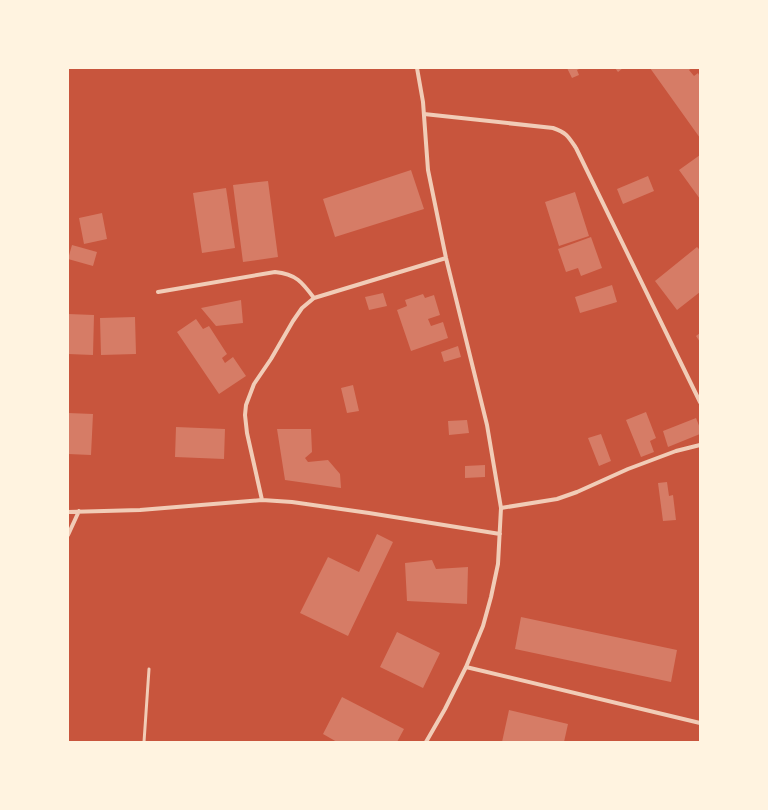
<svg xmlns="http://www.w3.org/2000/svg" width="768" height="810" font-family="Montserrat,sans-serif">
  <style>
    .building { fill: #d67c66 }
    .lines { fill: none; stroke-linecap: round; stroke-linejoin: round }
    .service { stroke: #f1ccb7; stroke-width: 3 }
    .minor { stroke: #f1ccb7; stroke-width: 4 }
  </style>
  <rect width="100%" height="100%" fill="#c8553d"/>
  <!-- building -->
  <path class="building" d="M 567,68 L 581,68 L 577,70 L 579,75 L 572,78 Z
    M 615,68 L 623,68 L 618,72 Z
    M 650,68 L 692,68 L 689,70 L 694,76 L 698,73 L 700,77 L 700,138 Z
    M 700,155 L 700,199 L 679,170 Z
    M 411,170 L 424,209 L 335,237 L 323,199 Z
    M 648,176 L 654,191 L 623,204 L 617,189 Z
    M 268,181 L 278,257 L 243,262 L 233,185 Z
    M 226,188 L 235,248 L 202,253 L 193,193 Z
    M 575,192 L 589,236 L 559,246 L 545,202 Z
    M 102,213 L 107,239 L 84,244 L 79,218 Z
    M 591,237 L 602,268 L 581,276 L 578,268 L 566,272 L 558,249 Z
    M 72,245 L 97,252 L 93,266 L 68,259 Z
    M 697,247 L 700,250 L 700,292 L 677,310 L 655,281 Z
    M 612,285 L 617,302 L 580,313 L 575,297 Z
    M 383,293 L 387,306 L 369,310 L 365,297 Z
    M 423,294 L 425,298 L 434,295 L 440,315 L 428,319 L 431,326 L 443,322 L 448,338 L 411,351 L 397,310 L 407,306 L 405,300 Z
    M 241,300 L 243,323 L 216,326 L 201,308 Z
    M 68,314 L 94,315 L 93,355 L 68,354 Z
    M 135,317 L 136,354 L 101,355 L 100,318 Z
    M 196,319 L 203,329 L 209,326 L 227,354 L 222,358 L 225,363 L 233,357 L 246,376 L 219,394 L 177,332 Z
    M 700,333 L 700,342 L 696,336 Z
    M 458,346 L 461,357 L 444,362 L 441,352 Z
    M 353,385 L 359,411 L 347,413 L 341,388 Z
    M 646,412 L 656,438 L 650,441 L 654,452 L 641,457 L 626,420 Z
    M 68,413 L 93,414 L 91,455 L 68,454 Z
    M 696,418 L 700,428 L 700,434 L 668,447 L 663,431 Z
    M 467,420 L 469,433 L 449,435 L 448,421 Z
    M 176,427 L 225,429 L 224,459 L 175,457 Z
    M 277,429 L 311,429 L 312,452 L 305,458 L 308,462 L 328,460 L 340,474 L 341,488 L 285,480 Z
    M 601,434 L 611,461 L 599,466 L 588,438 Z
    M 485,465 L 485,477 L 465,478 L 465,466 Z
    M 667,482 L 669,496 L 673,495 L 676,520 L 663,521 L 658,483 Z
    M 377,534 L 393,542 L 348,636 L 300,613 L 328,557 L 359,572 Z
    M 432,560 L 436,569 L 468,567 L 467,604 L 407,601 L 405,563 Z
    M 521,617 L 677,650 L 671,682 L 515,649 Z
    M 397,632 L 440,653 L 423,688 L 380,667 Z
    M 342,697 L 404,729 L 397,742 L 337,742 L 323,734 Z
    M 509,710 L 568,724 L 564,742 L 502,742 Z"/>
  <g class="lines">
    <!-- service -->
    <path class="service" d="M 144,742 L 149,669"/>
    <!-- minor -->
    <path class="minor" d="M 417,68 L 423,102 L 428,170 L 446,258 L 487,425 L 501,508 L 498,564 L 491,597 L 483,626 L 466,667 L 445,709 L 426,742
      M 424,114 L 553,128 C 567,133 568,136 576,148 L 700,402
      M 158,292 L 275,272 C 296,274 302,282 314,298
      M 262,500 L 247,433 L 245,415 L 246,405 L 254,384 L 271,359 L 293,321 L 302,308 L 314,298 L 446,258
      M 501,508 L 557,499 L 577,492 L 628,469 L 676,451 L 700,445
      M 68,512 L 140,510 L 262,500 L 292,502 L 369,513 L 500,534
      M 68,535 L 79,511
      M 466,667 L 700,723"/>
  </g>
  <!-- border -->
  <rect width="768" height="810" fill="none" stroke="#fff3e0" stroke-width="138"/>
</svg>
